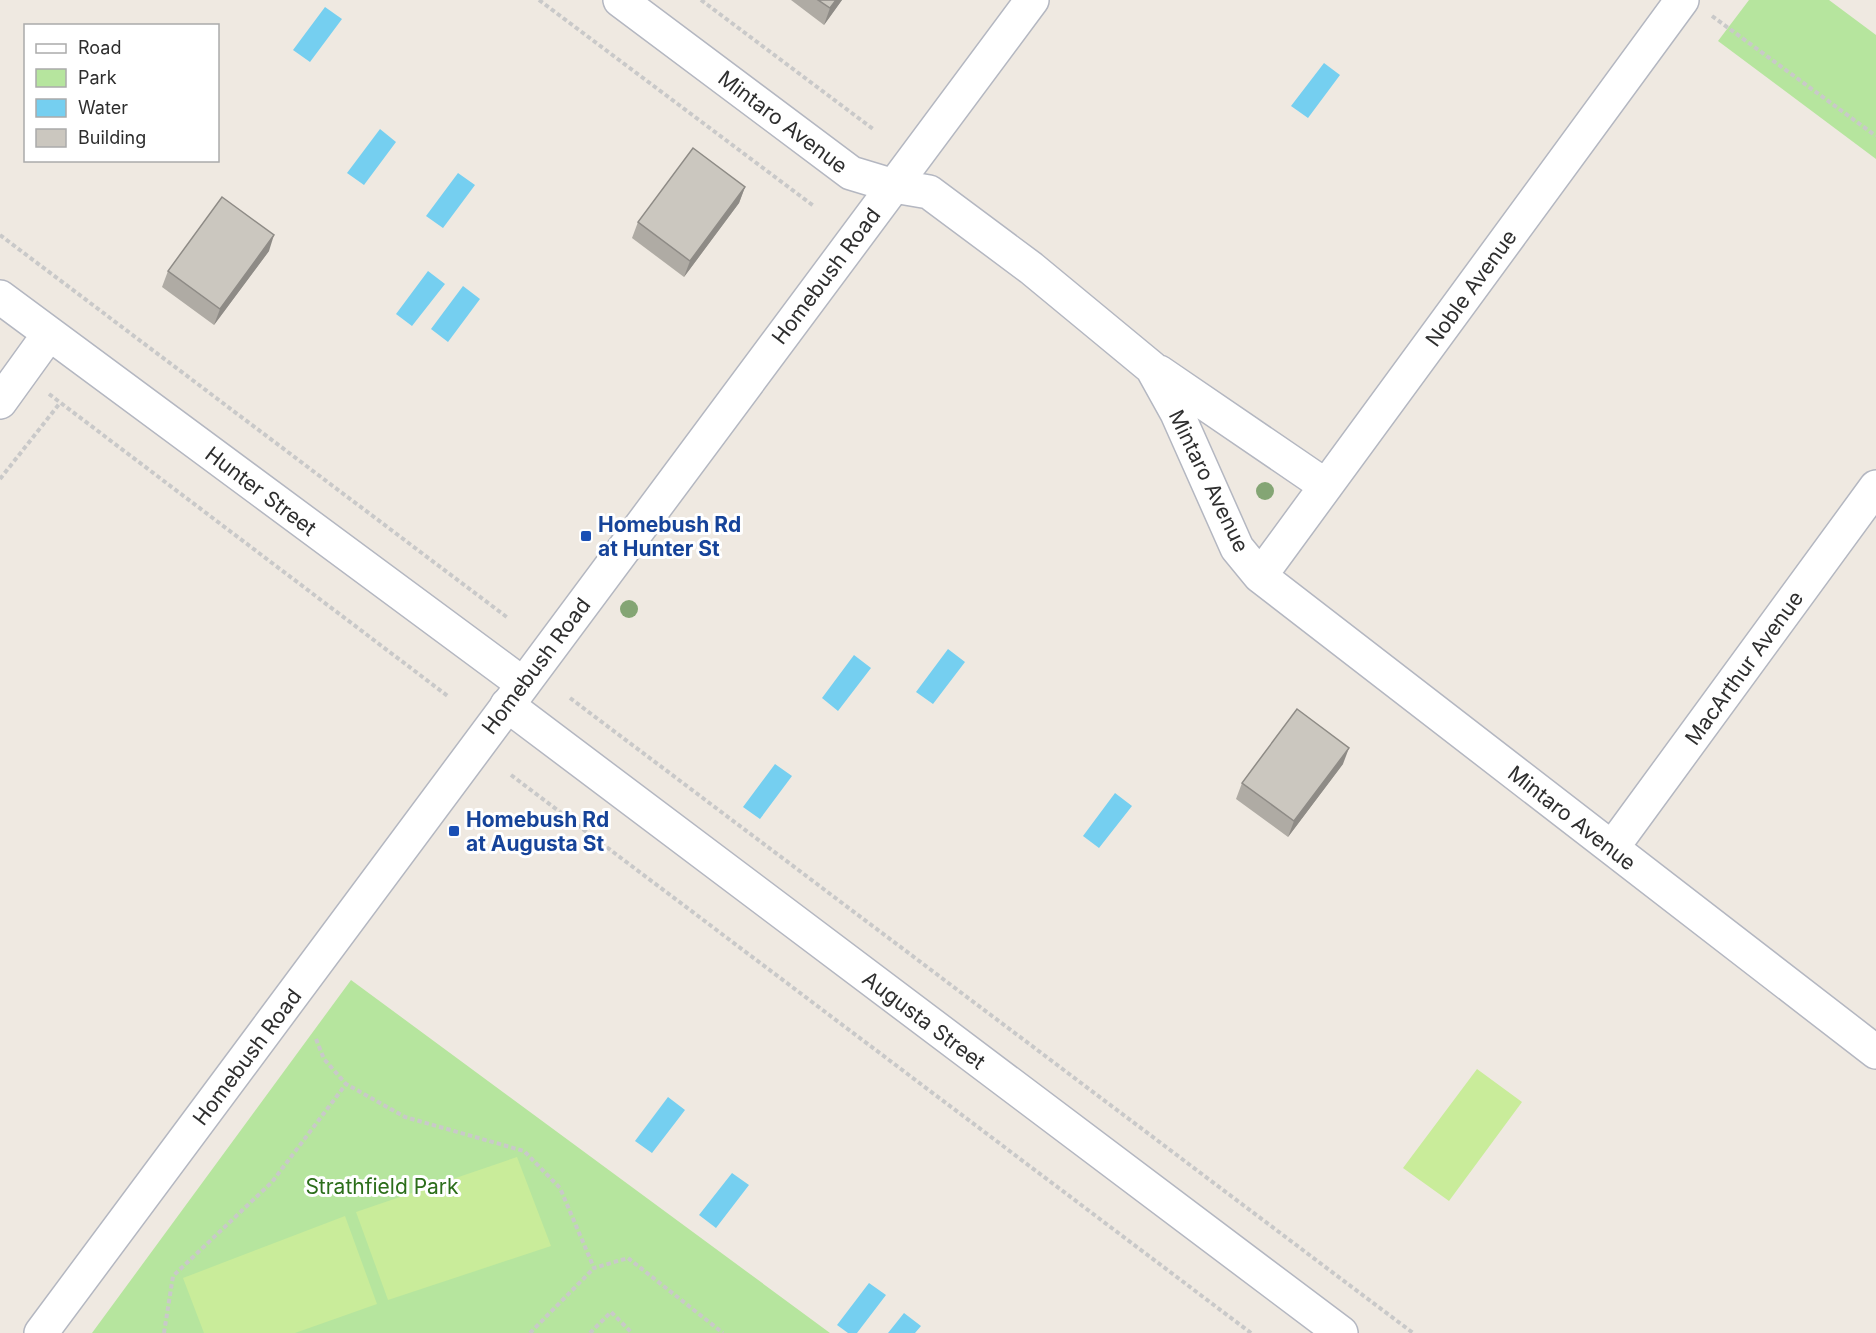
<svg xmlns="http://www.w3.org/2000/svg" width="1876" height="1333" font-family="Inter,sans-serif">
  <style>
    .green { fill: #b6e59e }
    .pitch { fill: #c9ec9a }
    .water { fill: #75cff0 }
    .lines { fill: none; stroke-linecap: round; stroke-linejoin: round }
    .street-casing { stroke: #b4b7c1; stroke-width: 36 }
    .secondary-casing { stroke: #b4b7c1; stroke-width: 36 }
    .path { stroke: #c9c9c9; stroke-width: 4; stroke-dasharray: 4.5 3; stroke-linecap: butt }
    .street { stroke: #fff; stroke-width: 33 }
    .secondary { stroke: #fff; stroke-width: 33 }
    .tree { fill: #84a574 }
    .wall { fill: #afaba4 }
    .shaded-wall { fill: #8e8b86 }
    .building { fill: #cbc7bf; stroke: #8e8b86; stroke-width: 1.5 }
    .transit-dot { fill: #1a4fb4; stroke: #fff; stroke-width: 2 }
    .labels { text-anchor: middle; dominant-baseline: central; stroke-width: 6; stroke-linejoin: round; paint-order: stroke }
    .street-label { font-size: 21px; fill: #2e2e2e; stroke: #fff }
    .transit-label { font-size: 21px; font-weight: bold; fill: #164399; stroke: #fff; text-anchor: start }
    .park-label { font-size: 21px; fill: #2c6e1b; stroke: #fff }
  </style>
  <rect width="100%" height="100%" fill="#efe9e1"/>
  <!-- green -->
  <path class="green" d="M 1749,0 L 1829,0 L 1876,35 L 1876,159 L 1718,41 Z
    M 351,980 L 830,1333 L 92,1333 Z"/>
  <!-- pitch -->
  <path class="pitch" d="M 1477,1069 L 1522,1102 L 1449,1201 L 1403,1168 Z
    M 517,1157 L 551,1246 L 388,1300 L 356,1212 Z
    M 345,1216 L 377,1304 L 295,1333 L 204,1333 L 183,1278 Z"/>
  <!-- water -->
  <path class="water" d="M 325,7 L 342,19 L 310,62 L 293,50 Z
    M 1324,63 L 1340,75 L 1308,118 L 1291,106 Z
    M 380,129 L 396,142 L 364,185 L 347,173 Z
    M 458,173 L 475,185 L 443,228 L 426,216 Z
    M 428,271 L 445,284 L 412,326 L 396,314 Z
    M 463,286 L 480,299 L 448,342 L 431,329 Z
    M 948,649 L 965,662 L 933,704 L 916,692 Z
    M 854,655 L 871,668 L 838,711 L 822,698 Z
    M 775,764 L 792,776 L 760,819 L 743,807 Z
    M 1115,793 L 1132,806 L 1099,848 L 1083,836 Z
    M 668,1097 L 685,1110 L 652,1153 L 635,1141 Z
    M 732,1173 L 749,1185 L 716,1228 L 699,1215 Z
    M 869,1283 L 886,1295 L 857,1333 L 848,1333 L 837,1325 Z
    M 904,1313 L 921,1326 L 915,1333 L 888,1333 Z"/>
  <g class="lines">
    <!-- street casing -->
    <g class="street-casing">
      <path id="street" d="M 620,0 L 851,173 L 894,186 L 929,192 L 1031,268 L 1152,368 L 1177,413 L 1237,548 L 1260,576 L 1876,1052
        M 0,297 L 523,684
        M 1159,372 L 1326,486
        M 0,402 L 49,334
        M 1260,576 L 1682,0
        M 507,705 L 1341,1333
        M 1612,848 L 1876,487"/>
    </g>
    <!-- secondary casing -->
    <g class="secondary-casing">
      <path id="secondary" d="M 41,1333 L 1032,0"/>
    </g>
    <!-- path -->
    <path class="path" d="M 539,0 L 815,207
      M 701,0 L 873,129
      M 1712,16 L 1876,136
      M 0,235 L 508,618
      M 49,394 L 449,697
      M 0,479 L 60,403
      M 570,698 L 1413,1333
      M 511,775 L 1251,1333
      M 316,1039 L 324,1059 L 346,1084
      M 164,1333 L 173,1276 L 272,1182 L 346,1084 L 405,1117 L 524,1151 L 560,1188 L 594,1268 L 628,1258 L 723,1333
      M 530,1333 L 594,1268
      M 590,1333 L 611,1312 L 632,1333"/>
    <!-- street -->
    <use href="#street" class="street"/>
    <!-- secondary -->
    <use href="#secondary" class="secondary"/>
  </g>
  <!-- trees -->
  <g class="tree">
    <circle cx="1265" cy="491" r="9"/>
    <circle cx="629" cy="609" r="9"/>
  </g>
  <!-- wall -->
  <path class="wall" d="M 791,0 L 842,0 L 824,25 Z
    M 745,187 L 739,203 L 684,277 L 632,238 L 638,222 Z
    M 269,251 L 214,325 L 162,287 L 168,271 Z
    M 1343,764 L 1288,837 L 1236,799 L 1242,783 Z"/>
  <!-- shaded-wall -->
  <path class="shaded-wall" d="M 836,0 L 842,0 L 824,25 L 830,8 Z
    M 745,187 L 739,203 L 684,277 L 690,261 Z
    M 274,235 L 269,251 L 214,325 L 220,309 Z
    M 1349,748 L 1343,764 L 1288,837 L 1294,821 Z"/>
  <!-- building -->
  <path class="building" d="M 818,0 L 836,0 L 830,8 Z
    M 693,148 L 745,187 L 690,261 L 638,222 Z
    M 222,197 L 274,235 L 220,309 L 168,271 Z
    M 1297,709 L 1349,748 L 1294,821 L 1242,783 Z"/>
  <!-- markers -->
  <g class="transit-dot">
    <rect x="580" y="530" width="12" height="12" rx="3"/>
    <rect x="448" y="825" width="12" height="12" rx="3"/>
  </g>
  <g class="labels">
    <!-- street labels -->
    <g class="street-label">
      <text transform="translate(783 122) rotate(37)">Mintaro Avenue</text>
      <text transform="translate(826 276) rotate(-53)">Homebush Road</text>
      <text transform="translate(1471 288) rotate(-54)">Noble Avenue</text>
      <text transform="translate(1209 481) rotate(64)">Mintaro Avenue</text>
      <text transform="translate(261 491) rotate(37)">Hunter Street</text>
      <text transform="translate(536 666) rotate(-53)">Homebush Road</text>
      <text transform="translate(1744 668) rotate(-54)">MacArthur Avenue</text>
      <text transform="translate(1572 818) rotate(38)">Mintaro Avenue</text>
      <text transform="translate(924 1020) rotate(37)">Augusta Street</text>
      <text transform="translate(247 1057) rotate(-53)">Homebush Road</text>
    </g>
    <!-- transit labels -->
    <g class="transit-label">
      <text x="598" y="524">Homebush Rd<tspan x="598" dy="24">at Hunter St</tspan></text>
      <text x="466" y="819">Homebush Rd<tspan x="466" dy="24">at Augusta St</tspan></text>
    </g>
    <!-- park labels -->
    <g class="park-label">
      <text x="382" y="1186">Strathfield Park</text>
    </g>
  </g>
  <!-- legend -->
  <rect x="24" y="24" width="195" height="138" fill="#ffffff" stroke="#ababab" stroke-width="1.5"/>
  <rect x="36" y="44" width="30" height="9" fill="#ffffff" stroke="#ababab" stroke-width="1.5"/>
  <text x="78" y="54" font-size="18" fill="#2e2e2e">Road</text>
  <rect x="36" y="69" width="30" height="18" fill="#b6e59e" stroke="#ababab" stroke-width="1.5"/>
  <text x="78" y="84" font-size="18" fill="#2e2e2e">Park</text>
  <rect x="36" y="99" width="30" height="18" fill="#75cff0" stroke="#ababab" stroke-width="1.5"/>
  <text x="78" y="114" font-size="18" fill="#2e2e2e">Water</text>
  <rect x="36" y="129" width="30" height="18" fill="#cbc7bf" stroke="#ababab" stroke-width="1.5"/>
  <text x="78" y="144" font-size="18" fill="#2e2e2e">Building</text>
</svg>
